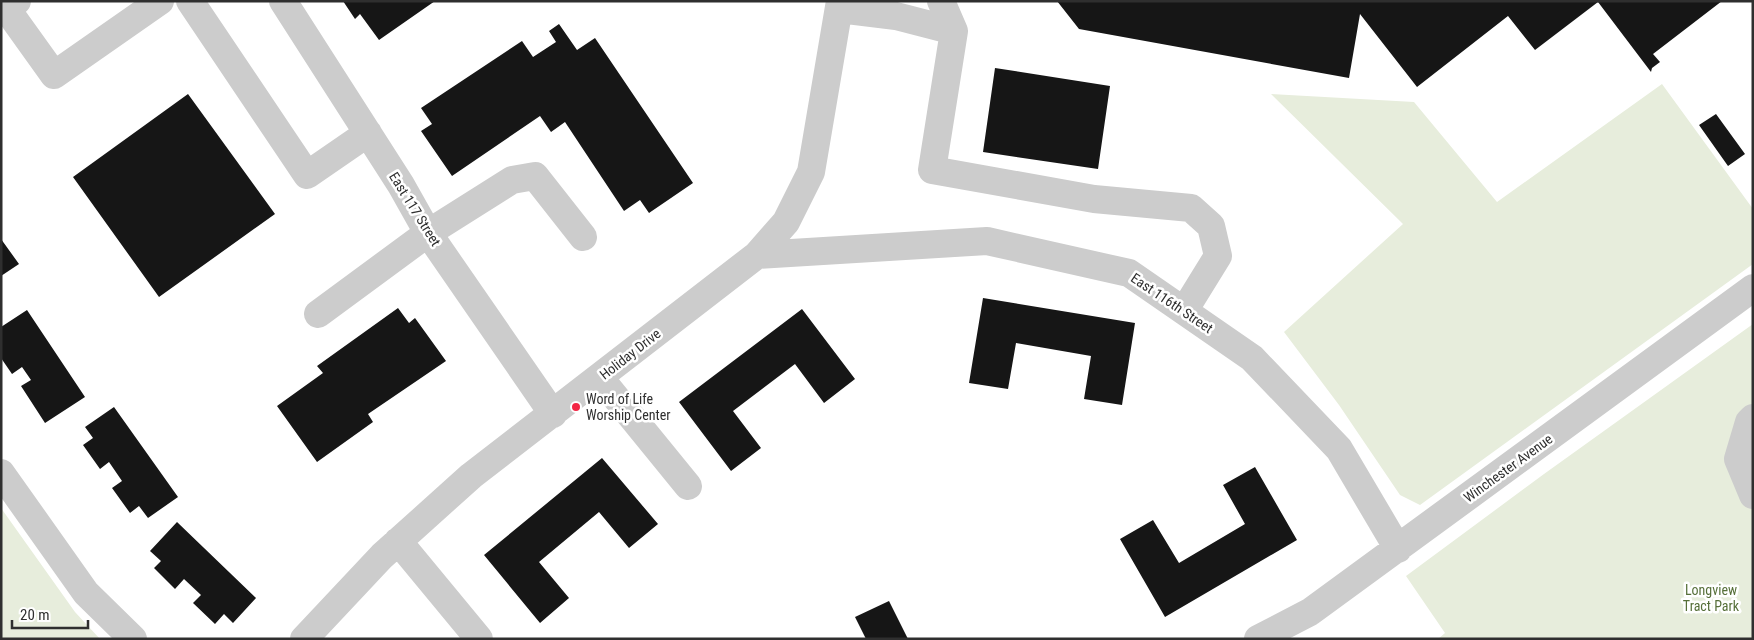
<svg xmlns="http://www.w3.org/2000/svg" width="1754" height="640" font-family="'Roboto Condensed',sans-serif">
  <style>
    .green { fill: #e7eddc }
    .building { fill: #161616 }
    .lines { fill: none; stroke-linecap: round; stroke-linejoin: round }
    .minor { stroke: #ccc; stroke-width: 28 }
    .poi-dot { fill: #f32544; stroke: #fff; stroke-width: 2 }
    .labels { text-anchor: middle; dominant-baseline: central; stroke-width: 5; stroke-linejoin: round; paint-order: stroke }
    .street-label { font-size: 14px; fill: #2f2f2f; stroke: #fff }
    .poi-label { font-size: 14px; fill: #2f2f2f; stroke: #fff; text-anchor: start }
    .park-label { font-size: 14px; fill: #566f39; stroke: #fff }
  </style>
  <rect width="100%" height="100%" fill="#fff"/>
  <!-- green -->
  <path class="green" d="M 1662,84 L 1753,209 L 1753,264 L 1420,505 L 1400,495 L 1339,405 L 1284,332 L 1403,224 L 1271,94 L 1414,102 L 1497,202 Z
    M 1753,324 L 1753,639 L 1438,639 L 1445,633 L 1406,576 L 1544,474 Z
    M 1,508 L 75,612 L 100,639 L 1,639 Z"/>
  <!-- building -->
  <path class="building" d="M 343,1 L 435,1 L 379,40 L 360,14 L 355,19 Z
    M 1057,1 L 1722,1 L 1653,54 L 1660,62 L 1652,68 L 1651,72 L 1598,2 L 1535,50 L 1508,16 L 1417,87 L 1360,14 L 1349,78 L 1079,29 Z
    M 559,24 L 577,50 L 595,38 L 693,183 L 649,213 L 640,200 L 624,211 L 565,122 L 551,132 L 540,116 L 452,176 L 421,131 L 432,124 L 421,108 L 522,41 L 533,57 L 556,42 L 549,31 Z
    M 995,68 L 1110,86 L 1098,169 L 983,152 Z
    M 188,94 L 275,214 L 159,297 L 73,177 Z
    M 1716,114 L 1745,154 L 1728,166 L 1699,125 Z
    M 1,239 L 19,264 L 1,276 Z
    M 983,298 L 1135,323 L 1122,405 L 1084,399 L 1091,356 L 1016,343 L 1008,389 L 969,383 Z
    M 398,308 L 409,323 L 415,318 L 446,361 L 368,414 L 373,422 L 317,462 L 277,406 L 323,373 L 317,366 Z
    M 802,309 L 855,379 L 824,403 L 795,364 L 733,411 L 761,448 L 731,471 L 679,402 Z
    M 27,310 L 85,397 L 45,423 L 21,386 L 31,380 L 22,367 L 12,374 L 1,358 L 1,327 Z
    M 114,407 L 178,497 L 148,518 L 139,506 L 130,513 L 112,488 L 122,481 L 109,462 L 100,469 L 83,445 L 93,438 L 85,427 Z
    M 602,458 L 658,524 L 629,548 L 599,512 L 539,562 L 569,598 L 540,623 L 484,555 Z
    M 1255,467 L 1297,540 L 1165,617 L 1120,539 L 1153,520 L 1179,563 L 1245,524 L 1223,485 Z
    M 177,522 L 256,598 L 233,623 L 224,614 L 215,624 L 193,603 L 201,595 L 184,579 L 175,589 L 154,568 L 161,561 L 150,551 Z
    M 889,601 L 908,639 L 866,639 L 855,617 Z"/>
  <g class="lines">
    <!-- minor -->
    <path class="minor" d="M 17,1 L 6,8 L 54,75 L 160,1
      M 190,1 L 307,175 L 368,133
      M 283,1 L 401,185 L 428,233 L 553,414
      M 941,1 L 954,31 L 932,170 L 1094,199 L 1191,208 L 1211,226 L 1218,256 L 1184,311
      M 839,9 L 896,16 L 954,31
      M 757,255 L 987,241 L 1129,273 L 1252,358 L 1339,449 L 1398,549
      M 318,314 L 428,233 L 512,180 L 535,176 L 583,237
      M 600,378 L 688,486
      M 1753,418 L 1749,422 L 1738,459 L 1753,495
      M 1,473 L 86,593 L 133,639
      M 398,541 L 479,639
      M 304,639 L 382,556 L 471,476 L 757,255 L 786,222 L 811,172 L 840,1
      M 1258,639 L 1310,612 L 1753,288"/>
  </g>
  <!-- markers -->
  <circle class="poi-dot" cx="576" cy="407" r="5"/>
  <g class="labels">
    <!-- street labels -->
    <g class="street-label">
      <text transform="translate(415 209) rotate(58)">East 117 Street</text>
      <text transform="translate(1172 303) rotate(34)">East 116th Street</text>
      <text transform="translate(630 354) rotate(-38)">Holiday Drive</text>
      <text transform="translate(1508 468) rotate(-36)">Winchester Avenue</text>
    </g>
    <!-- poi labels -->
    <g class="poi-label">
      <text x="586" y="399">Word of Life<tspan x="586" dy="16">Worship Center</tspan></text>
    </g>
    <!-- park labels -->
    <g class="park-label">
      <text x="1711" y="590">Longview<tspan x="1711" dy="16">Tract Park</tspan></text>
    </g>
  </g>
  <!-- border -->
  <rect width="1754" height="640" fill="none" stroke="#2f2f2f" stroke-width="5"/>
  <!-- scale -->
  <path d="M12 620v8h76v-8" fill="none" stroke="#2f2f2f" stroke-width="2.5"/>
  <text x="20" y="620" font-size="15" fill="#2f2f2f" stroke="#ffffff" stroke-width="4" paint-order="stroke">20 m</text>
</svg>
